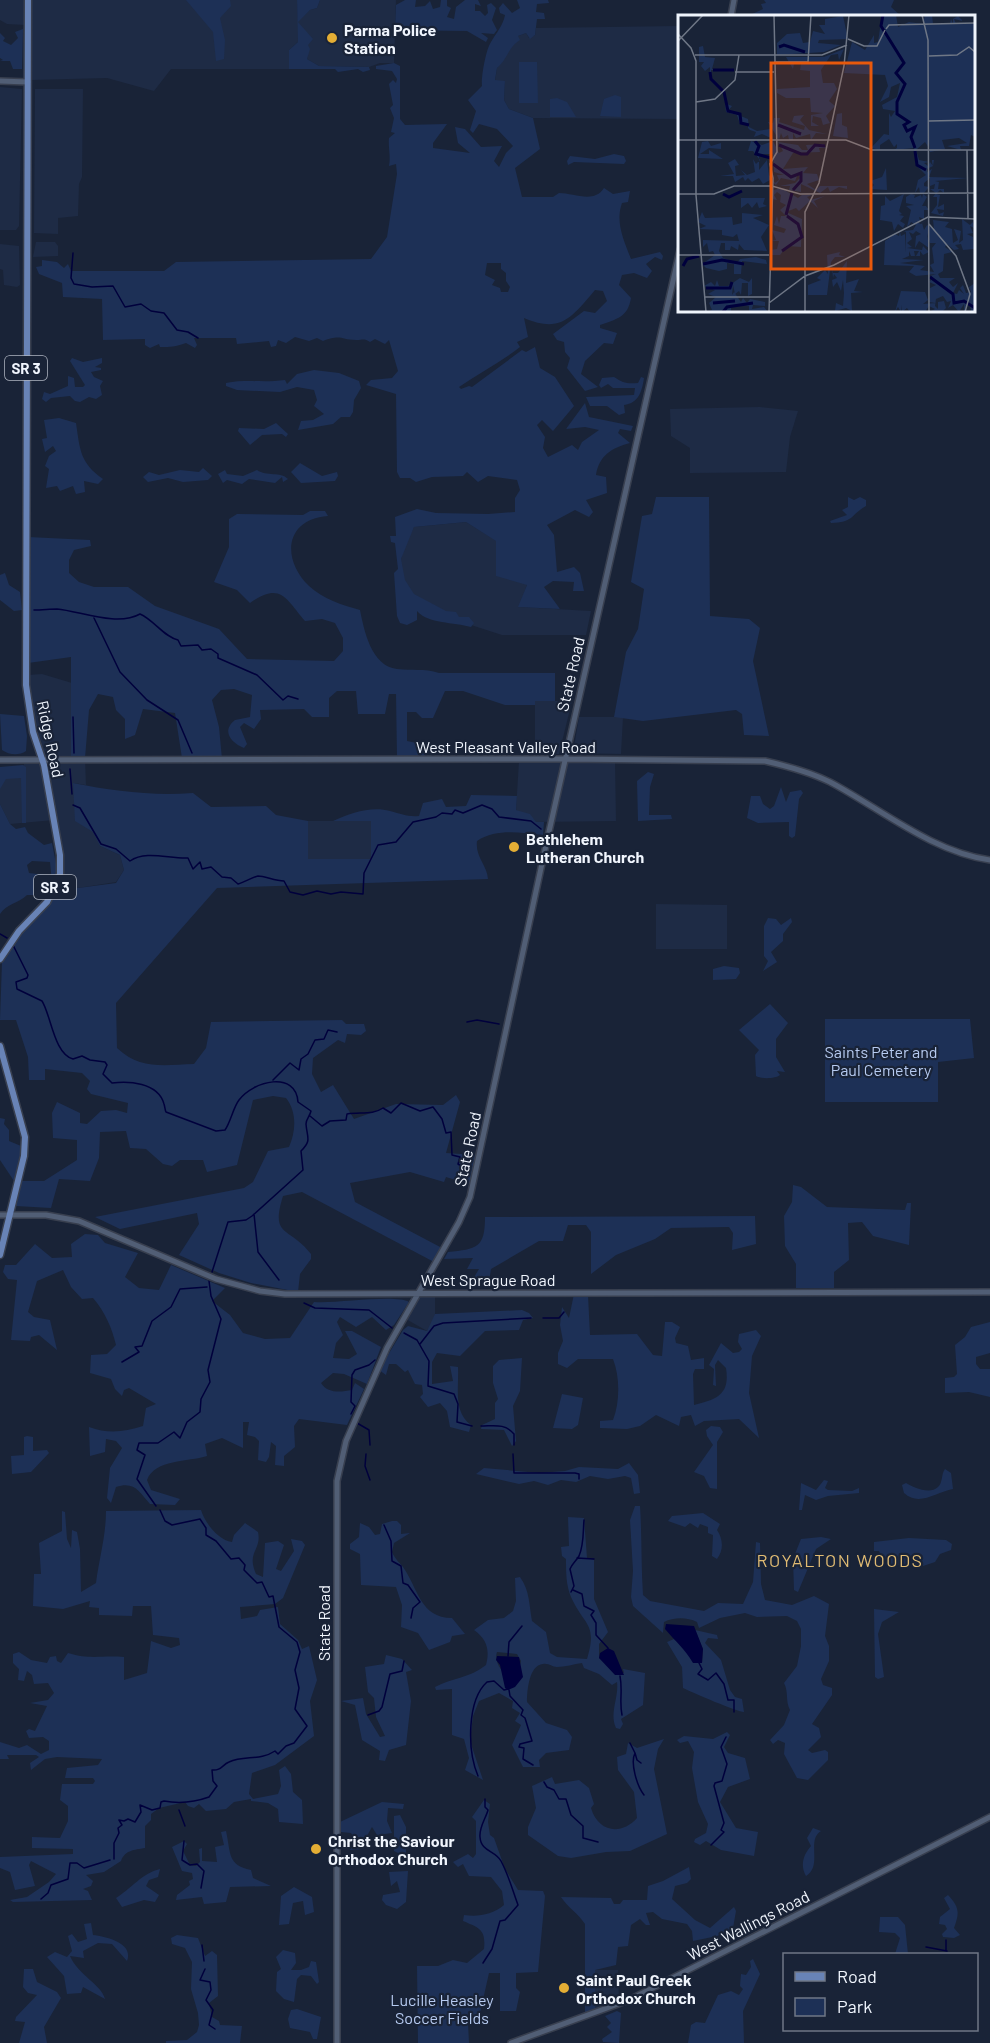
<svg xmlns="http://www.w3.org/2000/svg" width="990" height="2043" font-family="Barlow,sans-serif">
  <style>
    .built { fill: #1e2b45 }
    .green { fill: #1d3056; fill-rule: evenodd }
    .water { fill: #00003c }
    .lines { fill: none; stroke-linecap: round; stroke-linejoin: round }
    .stream { stroke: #00003c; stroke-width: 1.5 }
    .secondary-casing { stroke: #383f4f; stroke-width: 8 }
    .primary-casing { stroke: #383f4f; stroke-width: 9 }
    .secondary { stroke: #515e75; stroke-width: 5 }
    .primary { stroke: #6883b6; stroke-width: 6 }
    .poi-dot { fill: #e4ae35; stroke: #192337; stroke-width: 2 }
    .labels { text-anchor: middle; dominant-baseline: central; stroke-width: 4.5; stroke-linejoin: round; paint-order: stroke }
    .shield { fill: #192337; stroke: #b0b6c2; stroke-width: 1.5 }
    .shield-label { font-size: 15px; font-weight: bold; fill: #f0f5fd }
    .poi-label { font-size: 16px; font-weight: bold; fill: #f0f5fd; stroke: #192337; text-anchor: start }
    .street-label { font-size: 16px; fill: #f0f5fd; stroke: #192337 }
    .park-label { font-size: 16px; fill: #b7cbf1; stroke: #192337 }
    .neighbourhood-label { font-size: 18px; letter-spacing: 1.5px; fill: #e0bb73; stroke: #192337 }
    .inset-river { fill: none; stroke: #00003c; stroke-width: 3 }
    .inset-road { fill: none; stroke: #6f7786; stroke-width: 1.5 }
    .view { fill: #e8590c; fill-opacity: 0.15; stroke: #e8590c; stroke-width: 3 }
    .inset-edge { fill: none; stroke: #f0f5fd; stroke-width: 3 }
  </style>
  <rect width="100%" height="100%" fill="#192337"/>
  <!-- built -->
  <path class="built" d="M 0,0 L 25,0 L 25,25 L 7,24 L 0,20 Z
    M 31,0 L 297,0 L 298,21 L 310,10 L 317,8 L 320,0 L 396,0 L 394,63 L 380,63 L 369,67 L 319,66 L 307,59 L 308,45 L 298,23 L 298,42 L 289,50 L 289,69 L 171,69 L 154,91 L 107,78 L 31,80 Z
    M 679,26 L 679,119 L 533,118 L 509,109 L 504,100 L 505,81 L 495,81 L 497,68 L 518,36 L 526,33 L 529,38 L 535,35 L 536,28 Z
    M 0,87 L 22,89 L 19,226 L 16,230 L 0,230 Z
    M 35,89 L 83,89 L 82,177 L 79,184 L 78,216 L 58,218 L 58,234 L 34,233 Z
    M 36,242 L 55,242 L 58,246 L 58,256 L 33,257 Z
    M 0,244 L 19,246 L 20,285 L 17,287 L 4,285 L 3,270 L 0,269 Z
    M 760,407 L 798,411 L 790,437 L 786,472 L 690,473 L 690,448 L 671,436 L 670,409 Z
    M 466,522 L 497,541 L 527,585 L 519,607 L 591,611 L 586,635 L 502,635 L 471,625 L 407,595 L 398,570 L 405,544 L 414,527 Z
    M 42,674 L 72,683 L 71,758 L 85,758 L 86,785 L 73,783 L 100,846 L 120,855 L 124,870 L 116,882 L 78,888 L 59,883 L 62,868 L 54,820 L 10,824 L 0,804 L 0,778 L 24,776 L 24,758 L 44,756 L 35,731 L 28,692 L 28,675 Z
    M 535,701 L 572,701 L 559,754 L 535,754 Z
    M 579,717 L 623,717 L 621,754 L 573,753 Z
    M 519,761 L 615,761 L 616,821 L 536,822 L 516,810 Z
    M 308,821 L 371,821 L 371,859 L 308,859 Z
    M 656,904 L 727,905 L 727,949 L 656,949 Z
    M 419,1296 L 435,1296 L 435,1319 L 427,1331 L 406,1319 Z
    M 595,1970 L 618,1970 L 619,2002 L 595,2010 Z"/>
  <!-- green -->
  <path class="green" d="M 186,0 L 230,0 L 231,6 L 220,18 L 225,40 L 224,59 L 216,61 L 213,32 Z
    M 297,0 L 320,0 L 317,8 L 310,10 L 298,22 L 313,39 L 308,45 L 310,49 L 307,59 L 319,66 L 369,67 L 370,70 L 363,72 L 358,69 L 338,72 L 335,69 L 289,69 L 289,50 L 298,42 Z
    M 405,0 L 416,0 L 415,7 L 425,6 L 430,1 L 433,9 L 440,7 L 441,0 L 447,0 L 447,6 L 451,8 L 447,17 L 454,19 L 456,7 L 465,0 L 478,0 L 481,6 L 475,4 L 475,11 L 480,11 L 485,16 L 488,13 L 487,5 L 491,3 L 496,8 L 492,20 L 497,30 L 494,34 L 481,33 L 488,38 L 486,42 L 467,31 L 395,30 L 396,5 Z
    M 517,0 L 548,0 L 549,3 L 537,4 L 536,12 L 544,13 L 545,19 L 537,19 L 535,35 L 530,39 L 526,33 L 518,36 L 520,40 C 508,47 508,59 497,68 L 495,80 L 505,81 L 504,100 L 509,109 L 533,118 L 540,149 L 515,168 L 522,197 L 553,197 L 559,193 C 574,193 594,204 604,188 L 613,194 L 630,191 L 628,202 L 622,203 C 615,222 624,241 631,259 L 660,252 L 663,256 L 662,260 L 655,257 L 646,264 L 652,271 L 647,278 L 634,273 L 622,275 L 619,285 L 631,298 C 628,317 617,319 600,325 L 600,328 L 617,333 L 613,344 L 604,343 L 585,361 L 581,374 L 598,387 L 585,391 L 567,368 L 570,358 L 565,352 L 564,342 L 557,340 L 553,334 L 584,311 L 595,313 L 607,301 L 603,291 L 595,290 C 572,317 561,334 524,318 L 528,337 L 517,342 L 520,347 C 501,362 479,373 459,387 L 461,389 L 469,386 L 472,387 L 522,350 L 526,352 L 535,347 L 540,368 L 555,377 L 574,406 L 553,431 L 542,420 L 537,425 L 545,437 L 543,448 L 548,457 L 572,445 L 578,450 L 582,442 L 599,430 L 585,427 L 566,429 L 585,403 L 589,417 L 633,426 L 631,431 L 620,429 L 618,433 L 630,443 C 611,448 599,456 596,475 L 606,477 L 607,493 L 586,500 L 593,512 L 589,517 L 575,510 L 547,525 L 554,535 L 557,572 L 574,567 L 580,573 L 584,591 L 573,591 L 574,582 L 553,581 L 544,587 L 560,609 L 518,607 L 527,585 L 496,576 L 496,541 L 466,522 L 414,527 L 401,559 L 405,580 L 414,594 L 446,611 L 456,612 L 459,617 L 469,617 L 474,623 L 471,627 C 454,622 428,624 417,611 L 417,620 L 407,625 L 400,623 L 397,616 L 394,573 L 398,569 L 395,543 L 391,542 L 390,536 L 396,536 L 395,517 L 417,509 L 436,513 L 488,514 L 515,512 L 515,498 L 520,490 L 517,480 L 488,476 L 478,482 L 467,472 L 463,476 L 432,477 L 416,482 L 410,478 L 400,478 L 397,472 L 396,394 L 366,385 L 371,380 L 392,378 L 398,371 L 389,340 L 385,344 L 375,339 L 370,342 C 364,338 363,340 356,340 C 341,340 341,334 323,341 L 317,338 L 309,341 L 295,337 L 286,343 L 278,340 L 276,346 L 271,347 L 269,341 L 237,344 L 236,338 L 194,338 L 197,345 L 195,348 L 186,343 C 175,347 171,347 160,347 L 159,344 L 150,348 L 145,345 L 145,339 L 103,340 L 102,299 L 63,297 L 62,283 L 39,274 L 36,267 L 42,266 L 42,260 L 57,262 L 64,268 L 68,264 L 71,271 L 164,271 L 176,262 L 371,259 L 387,237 L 397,174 L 396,164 L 389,166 C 391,156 388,148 389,138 L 395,133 L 391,132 L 394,118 L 390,108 L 393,105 L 389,84 L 393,80 L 396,83 L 397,79 L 392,71 L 376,69 L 376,66 L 394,63 L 400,66 L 400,119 L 405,125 L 447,124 L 433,143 L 433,148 L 470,153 L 458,143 L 455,127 L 465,129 L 481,147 L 502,146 L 494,161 L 499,167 L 506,153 L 513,146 L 497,129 L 479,124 L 473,133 L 470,130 L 476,111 L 468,100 L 482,86 C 481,77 486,49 491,42 C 496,33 503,26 505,15 L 500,13 L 499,8 L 503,3 L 512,13 L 520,8 ZM 487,263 L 501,263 L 501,269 L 506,273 L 506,281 L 510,287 L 508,292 L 501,292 L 500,288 L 492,285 L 495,280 L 485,275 Z
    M 764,0 L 894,0 L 891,7 L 901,16 L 748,16 L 763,9 L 761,4 L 766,3 Z
    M 23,29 L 22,69 L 13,69 L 10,61 L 0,61 L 3,60 L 0,58 L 0,33 L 5,38 L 3,41 L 11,45 L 18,38 L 15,32 Z
    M 519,62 L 537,62 L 538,103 L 519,103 Z
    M 615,95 L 621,97 L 621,117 L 600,116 L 604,99 Z
    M 557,98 L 567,102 L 576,117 L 550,117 L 550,99 Z
    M 614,154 L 624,156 L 626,161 L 624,164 L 574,162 L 568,165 L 567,161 L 570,156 L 595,159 Z
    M 72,358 L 83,362 L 102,358 L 102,363 L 95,367 L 101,368 L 101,370 L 91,372 L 94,377 L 103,381 L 100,386 L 102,395 L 96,399 L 89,397 L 80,402 L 75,401 L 70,396 L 51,398 L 46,402 L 42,399 L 44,392 L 50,394 L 68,386 L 68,376 L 74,378 L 75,387 L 83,387 L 85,385 L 70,361 Z
    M 314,370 L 339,373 L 359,381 L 361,388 L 354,400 L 353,412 L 350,417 L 341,417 L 333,424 L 298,430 L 301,421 L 313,420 L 324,414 L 314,406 L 317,400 L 314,390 L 297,387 L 280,392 L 237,390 L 226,386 L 226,383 C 246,379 264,383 285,380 L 287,384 L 297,374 Z
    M 614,377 C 623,383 627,384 638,383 L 641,377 L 644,378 C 642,391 639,403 624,405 L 625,413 L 619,415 L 607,406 L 590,406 L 586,397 L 634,395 L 635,388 L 613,388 L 608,384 L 601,388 L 599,385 L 602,378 Z
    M 59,418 L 76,423 C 80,450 80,463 103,479 L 98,484 L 84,481 L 85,492 L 76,494 L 73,486 L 60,491 L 57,486 L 46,488 L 49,469 L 45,466 L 49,456 L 56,451 L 53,446 L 45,452 L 42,439 L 47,438 L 44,420 Z
    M 276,423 L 288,434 L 286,437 L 282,434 L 262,435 L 250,445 L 238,431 L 239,428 L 264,429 Z
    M 300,463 L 322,476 L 337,472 L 338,476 L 335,481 L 301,483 L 291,472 Z
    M 203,468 L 212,476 L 208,480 L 183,482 L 168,478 L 148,482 L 143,477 L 149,472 L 159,475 L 180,470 L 199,472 Z
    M 225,470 L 227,474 L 243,476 L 257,470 C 267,477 280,471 288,479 L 283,482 L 282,477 L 275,483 L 249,479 L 242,484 L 227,480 L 223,483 L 218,474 Z
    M 656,497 L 709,497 L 710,616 L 749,619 L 760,628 L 753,661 L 769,736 L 744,735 L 742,714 L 736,710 L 643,721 L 614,717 L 626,652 L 638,629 L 644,589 L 631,582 L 642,516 L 652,514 Z
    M 848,497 L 854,500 L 860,497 L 866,500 L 866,506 C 850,515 855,522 831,523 L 830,521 L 847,515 L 842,510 L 848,507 Z
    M 310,511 L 325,511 L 328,516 C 285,519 281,559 309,586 C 323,599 342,605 360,610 C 364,630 371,666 397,669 C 412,671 424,668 439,673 L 555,673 L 555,701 L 535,701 L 535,705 L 505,705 L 463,691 L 445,691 L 433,718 L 422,718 L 416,712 L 407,712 L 407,741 L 427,745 L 427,757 L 397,757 L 396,694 L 389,694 L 385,714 L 358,714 L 356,691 L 337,691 L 329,698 L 329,717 L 312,717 L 304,709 L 260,710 L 261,719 L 254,729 L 244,723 L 240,727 L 247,744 L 244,748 C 231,743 221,731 235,720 L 250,717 L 252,695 L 234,689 L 221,690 L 212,700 L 219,727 L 222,759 L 182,758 L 175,713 L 143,709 L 135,735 L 125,739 L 125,719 L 116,710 L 113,697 L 98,694 L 89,710 L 85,758 L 71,758 L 71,657 L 28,663 L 28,537 L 90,540 L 91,546 L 74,550 L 69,560 L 69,573 L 79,582 L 94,587 L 128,587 L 155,606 L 219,629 L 247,659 L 334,661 L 343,651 L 343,638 L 335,623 L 322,619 L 305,621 C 286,599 281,581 250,603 L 237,590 L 214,582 L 229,547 L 229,519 L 237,514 L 303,515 Z
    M 5,573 L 9,585 L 20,592 L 22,610 L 14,611 L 0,600 L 0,575 Z
    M 0,714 L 24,716 L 27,736 L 26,751 C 19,756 9,755 2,750 Z
    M 23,765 L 26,767 L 26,823 L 22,823 L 21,778 L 6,779 L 0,789 L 0,767 Z
    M 648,772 L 654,774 L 650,787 L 649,815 L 671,815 L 672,819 L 638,821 L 637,781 Z
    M 73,783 C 113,791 151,796 193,793 L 211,807 L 266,806 L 276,815 L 308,821 L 308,859 L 371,859 L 371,821 L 333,821 C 351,813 371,806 390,811 C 402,814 407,817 419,816 L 423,803 L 442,799 L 446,807 L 466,806 L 471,795 L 517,796 L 516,810 L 530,814 L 536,822 L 544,822 L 543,835 C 520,833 497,828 477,841 C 475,857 487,865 488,879 L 217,888 L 116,1003 L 117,1048 C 140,1070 164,1065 194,1064 L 206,1048 L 211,1022 L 342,1020 L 346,1024 L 364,1024 L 366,1031 L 361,1035 L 347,1034 L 345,1043 L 338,1040 L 313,1058 L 312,1074 L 321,1092 L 333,1085 L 354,1119 L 396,1104 L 443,1105 L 456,1095 L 460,1102 L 446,1153 L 477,1155 L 471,1185 L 446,1177 L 444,1182 L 410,1172 L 350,1183 L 355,1202 L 442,1248 L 434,1262 L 302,1192 L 283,1196 C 270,1238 289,1226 311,1254 L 311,1259 L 300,1274 L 298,1292 L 251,1283 L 219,1273 L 179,1255 L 199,1224 L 197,1213 L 120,1229 L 95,1217 L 244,1188 L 253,1182 L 268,1151 L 289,1147 C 296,1131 297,1112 286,1098 L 273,1096 L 253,1100 L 237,1165 L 207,1172 L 203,1160 L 180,1160 L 172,1166 L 163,1164 L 146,1149 L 130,1148 L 126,1131 L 100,1132 L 99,1158 L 90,1181 L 59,1179 L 51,1208 L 16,1206 L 21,1181 L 44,1181 L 77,1160 L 77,1140 L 53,1138 L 52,1113 L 57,1102 L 80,1113 L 80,1123 L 87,1124 L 101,1111 L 116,1110 L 127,1113 L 128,1103 L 91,1094 L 87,1089 L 90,1081 L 82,1073 L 45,1069 L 45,1080 L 29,1080 L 28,1057 L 16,1020 L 0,1020 L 2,962 L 16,938 L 44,909 L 59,883 L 78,888 L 116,883 L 124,870 L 120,855 L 100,846 L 93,832 L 75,821 Z
    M 781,787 L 786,802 L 790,792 L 801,790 L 803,793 L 799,799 L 795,836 L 792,838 L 789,836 L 789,822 L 758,823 L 747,818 L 751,796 L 760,796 L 763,804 L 770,809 L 774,806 Z
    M 0,804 L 10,824 L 16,829 L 25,827 L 28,833 L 44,845 L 52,843 L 57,869 L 52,883 L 50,862 L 32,861 L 27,865 L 29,873 L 45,875 L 48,880 L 45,895 L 27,895 C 19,903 6,904 0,914 Z
    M 768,918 L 776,919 L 781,925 L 791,918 L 792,922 L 783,934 L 783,941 L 771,952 L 777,962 L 763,971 L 768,961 L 764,956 L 764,926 Z
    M 724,966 L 739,968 L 740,973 L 736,979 L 713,980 L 713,969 Z
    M 770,1004 L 788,1023 L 776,1039 L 776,1057 L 785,1072 L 777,1071 L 780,1075 C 775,1079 761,1079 756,1076 L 755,1055 L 759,1050 L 739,1030 Z
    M 825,1019 L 970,1019 L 974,1058 L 938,1062 L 938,1102 L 825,1102 Z
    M 0,1118 L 5,1119 L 4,1124 L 9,1130 L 9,1141 L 21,1146 L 20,1161 L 14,1181 L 0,1160 Z
    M 793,1185 L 801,1187 L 827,1207 L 905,1210 L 907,1203 L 911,1203 L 909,1245 L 873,1236 L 862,1222 L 848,1223 L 849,1260 L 834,1272 L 834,1288 L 796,1288 L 796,1264 L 785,1246 L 784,1216 L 792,1202 Z
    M 755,1216 L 756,1244 L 732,1250 L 733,1233 L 729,1227 L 671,1228 L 655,1239 L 616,1255 L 591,1274 L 591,1232 L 586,1225 L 568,1225 L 563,1241 L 539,1241 L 491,1269 L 489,1282 L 473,1279 L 479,1269 L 467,1269 L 473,1258 L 444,1259 L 448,1252 C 477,1249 485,1248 485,1217 Z
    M 85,1234 L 98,1235 L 105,1243 L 138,1253 L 125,1277 L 139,1288 L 159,1290 L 171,1265 L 225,1288 L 212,1301 L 230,1315 L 243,1333 L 265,1339 L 290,1338 L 314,1302 C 335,1304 395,1294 409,1302 L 394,1325 L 386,1330 L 372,1317 L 356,1327 L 340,1317 L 337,1322 L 343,1335 L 336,1343 L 333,1358 L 349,1359 L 357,1354 L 345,1331 L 352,1331 L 381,1347 L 367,1384 L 344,1374 L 333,1373 L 321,1383 C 328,1394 341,1392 352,1390 L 355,1383 L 364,1389 L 347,1425 L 299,1419 L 294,1426 L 295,1447 L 284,1456 L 284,1466 L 275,1465 L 276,1446 L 271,1442 L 269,1457 L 266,1462 L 258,1460 L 259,1441 L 255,1437 L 247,1435 L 249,1422 L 243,1422 L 243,1448 L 222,1438 L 205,1444 L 207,1456 C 188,1462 155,1459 147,1480 L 151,1490 L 180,1499 L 175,1505 L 150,1504 C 139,1492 135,1481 116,1487 L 111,1503 L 107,1498 L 110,1468 L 122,1448 L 116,1441 L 106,1439 L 105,1452 L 90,1456 L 89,1427 C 108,1434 124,1432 143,1426 L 146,1408 L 156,1404 L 129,1388 L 124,1390 L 122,1396 L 115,1389 L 111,1379 L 90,1373 L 91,1355 L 107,1354 L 116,1345 C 112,1328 105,1312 93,1298 L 82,1299 L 71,1287 L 63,1270 L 37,1281 L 28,1312 L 34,1317 L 50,1320 L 57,1350 L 39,1335 L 31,1337 L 30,1341 L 11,1340 L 17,1280 L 8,1279 L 3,1272 L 5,1265 L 16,1265 L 35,1244 L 52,1258 L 72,1257 L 71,1244 Z
    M 574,1294 L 588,1295 L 590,1335 L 637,1334 L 653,1355 L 662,1356 L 665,1322 L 672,1322 L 680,1327 L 675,1338 L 676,1343 L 688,1346 L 691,1360 L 704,1358 L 704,1369 L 695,1369 L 693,1374 L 694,1405 C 718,1399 730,1394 726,1368 L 718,1360 L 715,1365 L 716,1386 L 713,1385 L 714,1369 L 709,1365 L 721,1343 L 733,1353 L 739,1352 L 742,1349 L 738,1342 L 739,1334 L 756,1330 L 761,1336 L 752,1356 L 749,1393 L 759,1438 L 739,1419 L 704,1421 L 695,1426 L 691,1415 L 681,1417 L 679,1426 L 656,1415 L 640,1426 L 627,1429 L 600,1428 L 600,1421 L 613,1420 C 620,1402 620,1377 613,1359 L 578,1359 L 567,1368 L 558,1364 L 558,1353 L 563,1341 L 560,1325 L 562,1307 L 569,1318 Z
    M 522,1310 L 529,1313 L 533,1318 L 523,1320 L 519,1330 L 485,1331 L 460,1356 L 437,1353 L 432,1362 L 432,1384 L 453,1381 L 450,1366 L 458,1367 C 459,1389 453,1412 471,1425 L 469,1432 L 450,1427 L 447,1411 L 440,1403 L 428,1407 L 420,1397 L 423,1394 L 422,1385 L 415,1384 L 408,1370 L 405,1372 L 396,1364 L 389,1364 L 386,1375 L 379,1370 L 403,1330 L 408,1326 L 427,1331 L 435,1314 Z
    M 990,1322 L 990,1353 L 976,1357 L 976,1364 L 980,1369 L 990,1369 L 990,1397 L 969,1392 L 945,1393 L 945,1378 L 954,1377 L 957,1374 L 955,1345 L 965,1337 L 971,1327 Z
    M 522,1358 L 520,1391 L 513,1406 L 516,1441 L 512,1446 L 504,1430 L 481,1429 L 482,1425 L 495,1419 L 495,1403 L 498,1399 L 493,1383 L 493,1366 L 499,1360 Z
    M 562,1394 L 583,1398 L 578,1425 L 572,1429 L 553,1428 Z
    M 711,1426 L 720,1427 L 723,1432 L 717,1442 L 717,1489 L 710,1488 L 704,1476 L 694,1472 L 713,1445 L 707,1436 L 706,1430 Z
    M 27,1436 L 33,1437 L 33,1451 L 47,1450 L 49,1453 L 31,1472 L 12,1474 L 11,1456 L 24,1455 L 24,1437 Z
    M 629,1463 L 638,1475 L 640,1493 L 634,1494 L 631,1478 L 625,1476 L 608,1479 L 590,1476 L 576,1482 L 561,1480 L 548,1485 L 534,1481 L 519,1484 L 476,1474 L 484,1468 L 539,1473 L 565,1471 L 579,1467 L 618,1469 Z
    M 945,1469 L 951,1473 L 953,1489 C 936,1492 919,1507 904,1493 L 902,1485 L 906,1483 C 912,1487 930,1495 938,1487 C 943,1483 941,1474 945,1469 Z
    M 824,1480 L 828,1481 L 825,1488 L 828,1490 L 852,1491 L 859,1488 L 859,1493 L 828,1496 L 816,1500 L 805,1495 L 802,1510 L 799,1510 L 801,1483 L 816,1490 Z
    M 635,1506 L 640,1506 C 642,1537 641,1566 643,1595 L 650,1601 L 704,1611 L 718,1603 L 743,1604 L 753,1582 L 756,1542 L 760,1543 L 761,1584 L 765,1600 L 792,1605 L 814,1596 L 829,1604 L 825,1636 L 829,1646 L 829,1661 L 821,1679 L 823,1685 L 832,1688 L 832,1695 L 812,1724 L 819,1728 L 821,1737 L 808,1750 L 812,1753 L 825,1750 L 828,1752 L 828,1760 L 808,1780 L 797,1778 L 784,1754 L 785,1743 L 778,1740 L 773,1744 L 770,1740 L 784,1725 L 790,1710 C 785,1700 789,1693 784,1683 L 797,1666 L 801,1646 L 801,1629 L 797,1621 L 787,1616 L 757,1617 L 745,1613 L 720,1618 L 699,1628 L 697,1622 C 687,1617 674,1617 664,1622 L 663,1633 L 633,1606 L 631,1597 L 633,1571 L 630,1520 Z
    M 201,1510 C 205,1523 218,1540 232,1542 L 234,1535 L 245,1523 L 258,1532 C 262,1550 246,1552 256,1574 L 263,1577 L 265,1543 L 278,1541 L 284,1545 L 276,1569 L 281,1571 L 294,1551 L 291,1539 L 302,1541 L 305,1545 L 283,1598 L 275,1604 L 240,1607 L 241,1619 L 257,1616 L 260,1610 L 278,1607 L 280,1624 L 298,1640 L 302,1649 L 309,1646 L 317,1680 L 310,1701 L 314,1736 L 275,1765 L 252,1773 L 249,1794 L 253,1799 L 278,1794 L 281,1786 L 279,1770 L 285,1766 L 291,1774 L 293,1792 L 302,1800 L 303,1824 L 279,1822 L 278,1809 L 268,1803 L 251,1801 L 251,1799 L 234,1802 L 226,1809 L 206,1811 L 199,1804 L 194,1808 L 188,1806 L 185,1802 L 159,1808 L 151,1814 L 151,1820 L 145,1826 L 145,1848 C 134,1850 125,1850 121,1861 L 104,1872 L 86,1875 L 93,1881 L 91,1886 L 83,1889 L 88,1891 L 92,1900 L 13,1902 L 10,1900 L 27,1897 L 49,1882 L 56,1874 L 31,1861 L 29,1865 L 35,1886 L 15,1890 L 10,1872 L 0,1868 L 0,1857 L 73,1854 L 73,1849 L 32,1848 L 32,1837 L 60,1838 L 68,1821 L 68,1806 L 60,1800 L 62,1784 L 93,1784 L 95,1781 L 93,1778 L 65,1778 L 67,1768 L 98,1765 L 102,1759 L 57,1757 L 45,1759 L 31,1770 L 30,1763 L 39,1757 L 36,1755 L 7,1755 L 9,1759 L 0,1759 L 0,1742 L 19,1748 L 27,1745 L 41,1754 L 49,1750 L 49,1741 L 43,1737 L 29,1738 L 26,1731 L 29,1729 L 35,1731 L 47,1706 L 30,1703 L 48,1700 L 54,1693 L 48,1683 L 34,1684 L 32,1675 L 27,1671 L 24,1681 L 18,1680 L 19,1669 L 13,1663 L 13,1654 L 19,1652 L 31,1660 L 47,1663 L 50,1657 L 56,1656 L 57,1661 L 61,1663 L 68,1653 C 91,1660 101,1655 124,1657 L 124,1680 L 147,1673 L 151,1641 L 171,1648 L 180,1645 L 179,1638 L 153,1635 L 151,1606 L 133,1606 L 132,1616 L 99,1615 L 99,1608 L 89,1607 L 90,1601 L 63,1609 L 33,1606 L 34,1574 L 41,1574 L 39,1543 L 62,1531 L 62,1511 L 65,1512 L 67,1539 L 71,1548 L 72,1530 L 77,1532 L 80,1549 L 81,1592 L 96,1583 C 99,1559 106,1536 106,1511 Z
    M 703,1513 L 720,1524 L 717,1530 C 723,1539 724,1550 717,1559 L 712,1556 L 713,1535 L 708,1533 L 708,1527 L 700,1524 L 698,1528 L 690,1523 L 685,1527 L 668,1521 L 672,1516 Z
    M 568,1517 L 584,1518 L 587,1558 L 594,1560 L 594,1599 L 608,1632 L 599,1644 L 599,1658 L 613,1669 L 624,1673 L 623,1669 L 645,1673 L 643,1705 L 621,1719 L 623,1724 L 620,1729 L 616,1728 C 609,1713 619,1698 617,1682 L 612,1685 L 599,1674 L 584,1668 L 582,1663 C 574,1664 565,1667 557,1667 C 552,1667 549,1663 543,1664 C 529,1665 527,1691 527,1702 L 546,1723 L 567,1730 L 572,1737 L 569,1750 L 546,1753 L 539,1760 L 540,1767 L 523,1767 L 512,1745 L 521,1725 L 515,1721 L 520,1713 L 512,1708 L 513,1701 L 499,1693 L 479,1701 L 473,1716 L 470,1741 L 483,1780 L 465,1770 L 469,1758 L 464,1739 L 452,1735 L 452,1689 L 436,1690 L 435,1687 C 452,1678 470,1678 486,1665 C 490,1650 487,1639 474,1630 L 488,1620 L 504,1618 L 513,1611 L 516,1601 L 515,1578 L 520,1577 C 530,1591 529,1605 532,1621 L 546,1632 L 550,1653 L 557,1657 L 587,1659 C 598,1623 584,1626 571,1597 C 566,1585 566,1572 566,1559 L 562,1556 L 561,1547 L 569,1546 ZM 497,1652 L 517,1654 L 521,1661 L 516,1683 C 506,1677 493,1664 497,1652 Z
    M 392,1521 L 397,1521 L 401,1525 L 401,1534 L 410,1533 L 394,1543 L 392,1552 C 395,1559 399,1562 403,1567 C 418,1588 420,1618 452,1618 L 465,1634 L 452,1636 L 450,1642 L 429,1650 L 418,1633 L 401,1627 L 402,1605 L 396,1587 L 361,1585 L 360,1554 L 350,1549 L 350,1544 L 359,1537 L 360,1523 L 369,1527 L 375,1535 L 380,1534 L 382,1524 Z
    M 821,1537 L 831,1539 L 816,1549 L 798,1592 L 794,1590 L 793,1559 L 801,1539 Z
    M 909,1538 L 946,1540 L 952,1544 L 951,1550 L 940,1554 L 935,1562 L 923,1566 L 892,1565 L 889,1560 L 882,1560 L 879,1551 L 874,1551 L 874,1542 Z
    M 874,1609 L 899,1612 L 882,1622 L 878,1634 L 884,1677 L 878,1679 L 875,1677 Z
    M 695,1630 L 717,1635 L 718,1639 L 708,1638 L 705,1643 L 721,1660 L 730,1690 L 735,1697 L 742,1699 L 744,1712 C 738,1712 693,1693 683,1688 L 682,1667 L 667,1642 L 674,1639 L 686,1649 L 691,1659 L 702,1663 L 703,1649 Z
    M 386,1655 L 402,1659 L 412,1670 L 406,1672 L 411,1701 L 406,1745 L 389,1750 L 385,1761 L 379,1760 L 380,1751 L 362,1740 L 355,1705 L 341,1701 L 363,1698 L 366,1714 L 380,1737 L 385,1736 L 376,1717 L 374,1698 L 368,1692 L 365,1667 L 384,1664 Z
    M 727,1732 L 730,1735 L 724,1747 L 728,1753 L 745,1758 L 750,1779 L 728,1787 L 720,1802 L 736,1828 L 758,1832 L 754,1856 L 721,1850 L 706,1841 L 700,1845 L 694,1842 L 695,1839 L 706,1833 L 708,1824 L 698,1802 L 692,1768 L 694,1752 L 688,1741 L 680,1743 L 677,1740 L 684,1736 L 713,1739 Z
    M 664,1739 L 658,1749 L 654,1769 L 667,1834 L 630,1851 L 606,1852 L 571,1858 L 558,1856 L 528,1835 L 528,1827 L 536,1808 L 532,1786 L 552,1777 L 555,1784 L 579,1780 L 589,1788 L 594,1804 L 591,1808 C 598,1832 621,1836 637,1818 L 634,1792 L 618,1770 L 617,1757 L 626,1754 L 628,1743 L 637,1748 Z
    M 484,1800 L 490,1804 L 488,1822 L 490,1835 L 494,1838 L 505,1869 L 518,1890 L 543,1891 L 545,1896 L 538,1972 L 516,1973 L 516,1988 L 520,1992 L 516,2011 L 500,2011 L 500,1973 L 489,1973 L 478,2022 L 468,2023 L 469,2043 L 418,2043 L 417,1966 L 438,1966 L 453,1960 L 467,1963 L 484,1949 C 486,1930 480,1928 463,1921 L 464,1915 C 478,1917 492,1915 504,1905 L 502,1891 L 491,1877 L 469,1876 L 463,1864 L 458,1867 L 453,1862 L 468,1854 L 473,1858 L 476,1854 L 476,1821 L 472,1817 Z
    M 382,1802 L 404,1804 L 403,1809 L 388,1808 L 387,1821 L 392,1833 L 377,1835 L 372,1827 L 363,1843 L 364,1849 L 350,1850 L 350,1840 L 353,1836 L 351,1833 L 341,1832 L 340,1822 Z
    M 400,1815 L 406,1827 L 406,1857 L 394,1851 L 394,1816 Z
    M 813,1828 L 821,1831 C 806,1840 823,1866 806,1876 C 800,1866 803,1855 811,1846 L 807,1838 Z
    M 226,1831 C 231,1853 227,1865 251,1870 L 253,1878 L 271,1886 L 230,1887 L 226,1902 L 204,1904 L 202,1897 L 176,1900 L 177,1895 L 190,1885 L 189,1881 L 193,1879 L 192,1873 L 182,1871 L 172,1847 L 184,1841 L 187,1844 L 183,1851 L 190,1865 L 196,1866 L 200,1862 L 199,1849 L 202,1848 L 202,1861 L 217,1862 L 215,1847 L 224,1845 L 221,1832 Z
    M 689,1867 L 691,1879 L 687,1883 L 675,1886 L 672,1899 L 695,1920 L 710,1928 L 734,1907 L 736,1911 L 733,1928 L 717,1936 L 693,1941 L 692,1931 L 687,1924 L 662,1919 L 653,1912 L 646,1913 L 650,1925 L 646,1925 L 640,1919 L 631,1925 L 628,1946 L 618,1947 L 616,1965 L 595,1970 L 595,2010 L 585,2014 L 585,1924 C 578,1913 568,1908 561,1897 L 611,1898 L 614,1904 L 620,1904 L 623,1900 L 647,1900 L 648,1886 L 663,1881 Z
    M 160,1869 L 158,1877 L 149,1880 L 146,1886 L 159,1895 L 155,1902 L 144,1900 L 122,1907 L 116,1898 C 131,1889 142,1873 160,1869 Z
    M 408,1871 L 406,1902 L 397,1909 L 386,1905 L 382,1900 L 383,1895 L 400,1892 L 397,1881 L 391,1886 L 389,1872 Z
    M 294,1887 L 312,1897 L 314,1912 L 305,1915 L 303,1901 L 293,1903 L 289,1924 L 279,1925 L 281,1896 Z
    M 948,1895 C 959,1907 960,1912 954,1928 L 960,1935 L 954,1938 L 943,1937 L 942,1934 L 947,1929 L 945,1925 L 939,1924 L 940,1917 L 950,1909 L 944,1898 Z
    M 880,1917 L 898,1917 L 905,1925 L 908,1954 L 895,1954 L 900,1938 L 895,1933 L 879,1932 Z
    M 91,1923 L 93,1935 C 107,1937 134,1943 127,1961 L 112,1944 L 98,1943 L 83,1951 L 84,1958 L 70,1956 C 78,1975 102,1985 105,1999 L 83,1987 L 81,1993 L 67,1994 L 64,1976 L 47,1957 L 55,1952 L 67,1957 L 72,1951 L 68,1936 L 72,1934 L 78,1942 L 87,1939 L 84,1924 Z
    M 177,1935 L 198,1938 L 205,1956 L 212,1951 L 217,1955 L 218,1996 L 209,2003 L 212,2017 L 219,2021 L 220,2025 L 242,2026 L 240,2043 L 166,2043 L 166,2041 L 187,2040 L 197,2032 L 199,2025 L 198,2013 L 191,1989 L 192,1962 L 185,1948 L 172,1944 L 171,1938 Z
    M 283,1950 L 295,1953 L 296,1963 L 291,1970 L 301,1970 L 309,1967 L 311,1961 L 316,1962 L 319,1982 L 317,1984 L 311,1976 L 301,1975 L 297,1979 L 294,2002 L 284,1999 L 276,1991 L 277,1972 L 281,1969 L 276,1957 Z
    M 753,1959 L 760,1974 L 743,2011 L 744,2043 L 688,2043 L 691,2025 L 696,2022 L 705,2023 L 718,1995 L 731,1991 L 739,1995 L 743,1989 L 740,1986 L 741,1974 L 746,1975 L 751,1967 L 750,1961 Z
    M 24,1969 L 33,1969 L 37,1982 L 57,1992 L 61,1998 L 44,2027 L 47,2043 L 19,2043 L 25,2022 L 15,2021 L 16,2017 L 37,1995 L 28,1993 L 23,1987 Z
    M 297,2009 L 321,2017 L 317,2039 L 313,2039 L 310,2032 L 290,2028 L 288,2019 L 291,2010 Z
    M 617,2011 L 621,2013 L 619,2043 L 603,2042 L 602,2039 L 612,2032 L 607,2027 L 611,2023 L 605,2016 Z"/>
  <!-- water -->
  <path class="water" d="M 666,1624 L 694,1626 L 703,1649 L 702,1663 L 693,1663 C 685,1649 675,1641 665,1629 Z
    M 608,1648 L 614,1651 L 624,1675 L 615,1675 L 599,1658 L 600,1653 Z
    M 497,1656 L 519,1657 L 523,1677 L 515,1687 L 508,1690 L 505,1688 L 500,1665 L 496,1660 Z"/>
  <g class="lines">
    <!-- stream -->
    <path class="stream" d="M 73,253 L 71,278 L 74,284 L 92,287 L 113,286 L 125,307 L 141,304 L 151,311 L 164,313 L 177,330 L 188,332 L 198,338
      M 34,610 C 42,610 50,609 57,609 C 80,611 117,627 140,614 C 154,620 164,637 178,640 L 181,646 L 198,645 L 202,650 L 211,649 L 218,654 L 218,658 L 257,675 L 283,700 L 288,696 L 298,699
      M 94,618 L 120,672 L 147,700 L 178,720 L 192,753
      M 73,717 L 74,753
      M 70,769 L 72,794
      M 73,805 L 80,808 L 101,844 L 116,849 L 130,861 C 146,850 169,859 188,858 L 193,869 L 200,862 L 202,869 L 211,867 L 222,877 L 231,878 L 238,884 C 245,882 253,877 258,876 C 265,876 275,881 284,881 L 290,892 L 303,895 L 317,891 L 331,894 L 341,892 L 363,894 L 364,873 L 378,845 L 396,842 L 413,822 L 436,817 L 442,813 L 452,814 L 455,810 L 463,813 L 482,805 L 492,809 L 499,817 L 531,821 L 541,829
      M 0,934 L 7,938
      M 13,945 L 28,975 L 27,978 L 16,982 L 17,989 L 42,1001 C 51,1015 54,1054 73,1059 L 82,1056 L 90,1060 L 105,1062 L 107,1065 L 103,1074 L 112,1083 C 128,1081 158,1082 164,1104 C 165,1107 165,1110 166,1112 L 216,1131 L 225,1130 C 231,1121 233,1108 239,1100 C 253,1081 296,1070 298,1102 L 311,1111 C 310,1116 306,1119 306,1124 C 307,1138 312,1140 301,1151 L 303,1170 L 252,1216 L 246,1220 L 228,1222 L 212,1272
      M 467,1022 L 477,1020 L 499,1024
      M 273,1080 L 290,1063 L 299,1070 L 301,1059 L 308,1054 L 315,1040 L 324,1039 L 328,1030 L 337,1032
      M 310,1116 L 322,1126 L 330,1121 L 346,1120 L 347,1114 C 361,1112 373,1115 383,1108 L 391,1113 L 401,1103 L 420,1111 L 433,1107 L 442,1119 L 446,1133 L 451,1132 L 452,1155 L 460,1157 L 458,1164 L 469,1171
      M 254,1214 L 258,1252 L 279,1280
      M 304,1303 L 315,1308 L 369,1310 L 392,1328
      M 543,1318 L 559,1318 L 564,1312
      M 404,1333 L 417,1340 L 429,1361 L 428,1386 L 454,1394 L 458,1404 L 457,1422 L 472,1426
      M 420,1344 L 434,1326 L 443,1323 L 531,1318
      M 122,1362 L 139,1352 L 135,1347 L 142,1346 L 152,1321 L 171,1307 L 180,1289 L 207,1287
      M 351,1414 L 355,1406 L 351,1402 L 352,1375 L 355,1370 L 369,1365 L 375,1360
      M 357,1423 L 369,1430 L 370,1445
      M 481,1426 C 494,1426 505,1423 514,1434 L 514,1445
      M 366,1454 L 365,1466 L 370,1480
      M 513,1454 L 514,1473 L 575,1473 L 579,1474 L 579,1479
      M 156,1506 L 137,1479 L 145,1455 L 137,1450 L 139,1443 L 158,1443 L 174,1432 L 180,1438 L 187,1422 L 200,1412 L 201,1399 L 210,1382 L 208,1370 L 221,1319 L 211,1296 L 209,1281
      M 384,1525 L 391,1541 L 392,1561 L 401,1566 L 403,1583 L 408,1585 L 420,1602 L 413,1608 L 411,1618
      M 577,1558 L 594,1559
      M 573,1590 L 582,1594 L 584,1606 L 594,1611 L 591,1615 L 596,1623 L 596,1635 L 608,1648
      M 571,1592 L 574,1586 L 570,1569 C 572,1564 576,1561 579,1556 C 584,1545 583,1531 584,1520
      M 508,1656 L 509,1642 L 522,1626
      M 699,1663 L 702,1669 L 698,1674 L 708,1680 L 716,1673 L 724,1684 L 728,1700 L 734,1700 L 734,1712
      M 620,1676 C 623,1692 619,1700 622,1715
      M 509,1690 L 510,1696 L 523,1710 L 521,1715 L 525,1718 L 532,1741 L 520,1744 L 519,1747 L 524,1748 L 523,1759 L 533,1765
      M 368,1715 L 379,1711 L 382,1707 L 390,1674 L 402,1671 L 404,1661
      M 630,1743 L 635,1753 C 630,1763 637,1786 644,1795
      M 635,1753 L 637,1760 L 641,1763
      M 478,1776 C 467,1750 467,1700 487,1682 L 494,1681 L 504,1690 L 508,1689
      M 544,1782 L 547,1787 L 554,1790 L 559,1799 L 566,1799 L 571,1815 L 583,1826 L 583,1838 L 598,1842
      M 179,1810 L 185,1826
      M 184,1841 L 182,1860 L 190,1865 L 197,1864 L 204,1871 L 201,1888
      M 711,1845 L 724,1832 L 721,1830 L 724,1823 L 714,1786 L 715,1783 L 722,1781 L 727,1764 L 721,1747 L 726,1737
      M 114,1859 L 114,1843 L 119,1833 L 118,1828 L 122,1825 L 119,1820 L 124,1821 L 128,1819 L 135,1822 L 141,1812 L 140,1805 L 152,1810 L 160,1808 L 161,1802 L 164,1801 C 180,1804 195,1802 209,1797 L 217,1786 L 213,1781 L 212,1770 C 221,1771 222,1765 229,1762 C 244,1755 260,1761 275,1751 L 278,1754 L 286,1746 L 294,1743 L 307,1726 L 295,1709 L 299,1688 L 295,1670 L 300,1652 L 297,1642 L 279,1627 L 273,1596 L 269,1597 L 262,1582 L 257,1583 L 244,1570 L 245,1565 L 239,1558 L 231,1559 L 216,1541 L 206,1535 L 206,1528 L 200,1519 L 172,1525 L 165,1521 L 160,1510
      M 41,1899 L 48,1893 L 51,1885 L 68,1879 L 70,1863 L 77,1863 L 84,1868 L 110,1860
      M 202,1945 L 204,1961
      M 926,1947 L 947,1951
      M 946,1951 L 946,1940
      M 483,1963 L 492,1949 L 500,1921 L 505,1920 L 518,1905 C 512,1889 509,1876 501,1861 C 495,1850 481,1852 480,1837 C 479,1827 486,1818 488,1810 L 485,1807 L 485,1799
      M 205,1969 L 200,1980 L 210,1982 L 211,1990 L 206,2000 L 213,2010 L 209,2025 L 215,2029"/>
    <!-- secondary casing -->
    <g class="secondary-casing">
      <path id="secondary" d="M 731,16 L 734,0
        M 0,81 L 28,82
        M 0,760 L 565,759 L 765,761 C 787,766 810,772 830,782 C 881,809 932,852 990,860
        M 0,1215 L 46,1215 L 79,1221 L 216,1279 L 260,1291 L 285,1294 L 990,1292
        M 337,2043 L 337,1481 L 346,1441 L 387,1348 L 459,1222 L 470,1197 L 546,845 L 680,250
        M 511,2043 L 629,2000 L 990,1817"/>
    </g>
    <!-- primary casing -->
    <g class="primary-casing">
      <path id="primary" d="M 0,959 L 19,931 L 47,902 L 60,874 L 60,855 L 44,765 L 33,732 L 26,685 L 28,0
        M 0,1046 L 25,1137 L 24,1156 L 0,1255"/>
    </g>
    <!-- secondary -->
    <use href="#secondary" class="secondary"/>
    <!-- primary -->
    <use href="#primary" class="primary"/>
  </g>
  <!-- markers -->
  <g class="poi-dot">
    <circle cx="332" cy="38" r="6"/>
    <circle cx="514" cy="847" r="6"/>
    <circle cx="316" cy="1849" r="6"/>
    <circle cx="564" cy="1988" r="6"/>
  </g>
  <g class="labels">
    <!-- shield labels -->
    <g class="shield">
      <rect x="5" y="356" width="42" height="24" rx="4.5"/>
      <rect x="34" y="875" width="42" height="24" rx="4.5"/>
    </g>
    <g class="shield-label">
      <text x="26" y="368">SR 3</text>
      <text x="55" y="887">SR 3</text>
    </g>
    <!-- poi labels -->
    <g class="poi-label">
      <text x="344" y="29">Parma Police<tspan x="344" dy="18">Station</tspan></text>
      <text x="526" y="838">Bethlehem<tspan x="526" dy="18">Lutheran Church</tspan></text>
      <text x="328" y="1840">Christ the Saviour<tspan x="328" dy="18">Orthodox Church</tspan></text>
      <text x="576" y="1979">Saint Paul Greek<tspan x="576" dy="18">Orthodox Church</tspan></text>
    </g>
    <!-- street labels -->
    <g class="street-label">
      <text transform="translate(570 674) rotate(-77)">State Road</text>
      <text transform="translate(51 739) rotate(78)">Ridge Road</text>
      <text x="506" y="746">West Pleasant Valley Road</text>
      <text transform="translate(467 1149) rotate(-78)">State Road</text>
      <text x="488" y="1279">West Sprague Road</text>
      <text transform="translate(323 1623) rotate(-90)">State Road</text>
      <text transform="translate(748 1925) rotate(-27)">West Wallings Road</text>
    </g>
    <!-- park labels -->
    <g class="park-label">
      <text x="881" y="1051">Saints Peter and<tspan x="881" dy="18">Paul Cemetery</tspan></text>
      <text x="442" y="1999">Lucille Heasley<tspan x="442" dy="18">Soccer Fields</tspan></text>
    </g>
    <!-- neighbourhood labels -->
    <g class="neighbourhood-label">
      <text x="840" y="1560">ROYALTON WOODS</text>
    </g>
  </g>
  <!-- overview -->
  <g transform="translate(678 15)">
    <rect width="297" height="297" fill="#192337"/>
    <path d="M 204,0 L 218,0 L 220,12 L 231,7 L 245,9 L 247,0 L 254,0 L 255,9 L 272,9 L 273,4 L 275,9 L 275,4 L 280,1 L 285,6 L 276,4 L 278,9 L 297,8 L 297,122 L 293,120 L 291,131 L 282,131 L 283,135 L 269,131 L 289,128 L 281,123 L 264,125 L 267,134 L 252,137 L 251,125 L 251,133 L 247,127 L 238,135 L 241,145 L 251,147 L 246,148 L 250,151 L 252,147 L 255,151 L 254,147 L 254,145 L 256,145 L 255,151 L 249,154 L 249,157 L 254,154 L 251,162 L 290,163 L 257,166 L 261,167 L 260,174 L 266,174 L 266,178 L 262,175 L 258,179 L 262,180 L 260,192 L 266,189 L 266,195 L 259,194 L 261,199 L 266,197 L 265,201 L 253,198 L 259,190 L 259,182 L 255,182 L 258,178 L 252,174 L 256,174 L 257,169 L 252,171 L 252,163 L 246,168 L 246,171 L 251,172 L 246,178 L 242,178 L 241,172 L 237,178 L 240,165 L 248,160 L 238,150 L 236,133 L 216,135 L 219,133 L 219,129 L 216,132 L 211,124 L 202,130 L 202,135 L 193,133 L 206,119 L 211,120 L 211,98 L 213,102 L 217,96 L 205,94 L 204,90 L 219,82 L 222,68 L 213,72 L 211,82 L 202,87 L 210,71 L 207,60 L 166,58 L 174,27 L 187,35 L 196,20 L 196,28 L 200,27 ZM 165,1 L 170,24 L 141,25 L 140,28 L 163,30 L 146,37 L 99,40 L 99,28 L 109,19 L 122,18 L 125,28 L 132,27 L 135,16 L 147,19 L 141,10 L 147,10 L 147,4 ZM 25,31 L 27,42 L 37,43 L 34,54 L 57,54 L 33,55 L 34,64 L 46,77 L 49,89 L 54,91 L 50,96 L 70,104 L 71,112 L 79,116 L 92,114 L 95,124 L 84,119 L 76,122 L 78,117 L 72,115 L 70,113 L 70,109 L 62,109 L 59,100 L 48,97 L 46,78 L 32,64 L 32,52 L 27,56 L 23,51 L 26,47 L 21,47 L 21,32 ZM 166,34 L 161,45 L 160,39 L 153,40 L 143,55 L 145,68 L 156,68 L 159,74 L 151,86 L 157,91 L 148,101 L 152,108 L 145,110 L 143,103 L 135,101 L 134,107 L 141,111 L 133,111 L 133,100 L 145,98 L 133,97 L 132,83 L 108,83 L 99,78 L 99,74 L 132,72 L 132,56 L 122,55 L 123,48 L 116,49 L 115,54 L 108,42 L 146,42 ZM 164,98 L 164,110 L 169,112 L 170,123 L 155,121 L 159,99 ZM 126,100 L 122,105 L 131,115 L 149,119 L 138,118 L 133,125 L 132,119 L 118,123 L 115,118 L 115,125 L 111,125 L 110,120 L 105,123 L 103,118 L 101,125 L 90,107 L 95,108 L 96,103 L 102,103 L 101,107 L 126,115 L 127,111 L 114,107 L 116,101 ZM 30,126 L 33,131 L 43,128 L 43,134 L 31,133 L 22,139 L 31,139 L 31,135 L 45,144 L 20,143 L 24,127 ZM 73,126 L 84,130 L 95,126 L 101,138 L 105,136 L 100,127 L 120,130 L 124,135 L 130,135 L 128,130 L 145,129 L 148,133 L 141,133 L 142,137 L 115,138 L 105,154 L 130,152 L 125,158 L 139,159 L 141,165 L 129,169 L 138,175 L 142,171 L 169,171 L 169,174 L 161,172 L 152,177 L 150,172 L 142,178 L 123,169 L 123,177 L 111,175 L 112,171 L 102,171 L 117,168 L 122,163 L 120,159 L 117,166 L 103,163 L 98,170 L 92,165 L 85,169 L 81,163 L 74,167 L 70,163 L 67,166 L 65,162 L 57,167 L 55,161 L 42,161 L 56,159 L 50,148 L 57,144 L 61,150 L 57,151 L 58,161 L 67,160 L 63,155 L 69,160 L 77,157 L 75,144 L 78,149 L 82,145 L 75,136 L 70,136 ZM 81,139 L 95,139 L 96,157 L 106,160 L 99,160 L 101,165 L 97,168 L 91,160 L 89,145 L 81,155 ZM 208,153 L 209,175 L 192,174 L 196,170 L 192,166 L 204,162 ZM 103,173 L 120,183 L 124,180 L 134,180 L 129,182 L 132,185 L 147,181 L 136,186 L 140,193 L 132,186 L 121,196 L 118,193 L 108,197 L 124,204 L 123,232 L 109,231 L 102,240 L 94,240 L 92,235 L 99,234 L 101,226 L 92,226 L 98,225 L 94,215 L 106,218 L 108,214 L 96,210 L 99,201 L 101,209 L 103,201 L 108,201 L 102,195 L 108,190 L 102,187 L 103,180 L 99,177 L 96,180 L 99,185 L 94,184 L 93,176 ZM 226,179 L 221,196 L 224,199 L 221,200 L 226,201 L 222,206 L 227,209 L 225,213 L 220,209 L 216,216 L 214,207 L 202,205 L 203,191 L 207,190 L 207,181 L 212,186 ZM 233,179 L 237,180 L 236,183 L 243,180 L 244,183 L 245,179 L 249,182 L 244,191 L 248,191 L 251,195 L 246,195 L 246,204 L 241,202 L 242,206 L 237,207 L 243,209 L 249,205 L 244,208 L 246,215 L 249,210 L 256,214 L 255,205 L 271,207 L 267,212 L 274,214 L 275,228 L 280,225 L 276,214 L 283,216 L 281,228 L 285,225 L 284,204 L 292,210 L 295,207 L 296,213 L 292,211 L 295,218 L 289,219 L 295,222 L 296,234 L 285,235 L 283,229 L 277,230 L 281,234 L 276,235 L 269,229 L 267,232 L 274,237 L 266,239 L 265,256 L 260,259 L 262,263 L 277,263 L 271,267 L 275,272 L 280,268 L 275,278 L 279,279 L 281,275 L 286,279 L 282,273 L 285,270 L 288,278 L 293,277 L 291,272 L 297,268 L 297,296 L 293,296 L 291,286 L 290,286 L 287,295 L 286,296 L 286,289 L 281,297 L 275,290 L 270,293 L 273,286 L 269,287 L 265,281 L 258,284 L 257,291 L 260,294 L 260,287 L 266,286 L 268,293 L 264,297 L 251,297 L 257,294 L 251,291 L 247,297 L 232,297 L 229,293 L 224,297 L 223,290 L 223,297 L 220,292 L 217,297 L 223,276 L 247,277 L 250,285 L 245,289 L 258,288 L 251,287 L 252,273 L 258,270 L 251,267 L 255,263 L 252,261 L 258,259 L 238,261 L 231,257 L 236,251 L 206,250 L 207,226 L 217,219 L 221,221 L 222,217 L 223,221 L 227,219 L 228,238 L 228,217 L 226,216 L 235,215 L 238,210 L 233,207 L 232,209 L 229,212 L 233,195 L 228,191 L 236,190 L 228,188 L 228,182 ZM 238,216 L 243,219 L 238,221 L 237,233 L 241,226 L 251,233 L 249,218 L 252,228 L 258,228 L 254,233 L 256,248 L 252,250 L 256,257 L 242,255 L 247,251 L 222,248 L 246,245 L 224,244 L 231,241 L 231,236 L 233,241 L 237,241 L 236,236 L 241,236 L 238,241 L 242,241 L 242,236 L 245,240 L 251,237 L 245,231 L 244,235 L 229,233 L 234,232 L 229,228 L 234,224 L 231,217 L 235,219 ZM 63,183 L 87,183 L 85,189 L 89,191 L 81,193 L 79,187 L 74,193 L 70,188 L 63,193 ZM 24,197 L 27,203 L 54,202 L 55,210 L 64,208 L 64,198 L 85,200 L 75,203 L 91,210 L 83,222 L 89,236 L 66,235 L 61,229 L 60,235 L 53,231 L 52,235 L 47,235 L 47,228 L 43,228 L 41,236 L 45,243 L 59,248 L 62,244 L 78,242 L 88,245 L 89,249 L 64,246 L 63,259 L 56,259 L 56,249 L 49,248 L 49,254 L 41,256 L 28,253 L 24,249 L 37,240 L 35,236 L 31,237 L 29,228 L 25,232 L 25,225 L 61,226 L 59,219 L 55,222 L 44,220 L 44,215 L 21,214 L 28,211 L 20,207 ZM 162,237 L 161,240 L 167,242 L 157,242 L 153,247 L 149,280 L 130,280 L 130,270 L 143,265 L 139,263 L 147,255 L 150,259 L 149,240 ZM 169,246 L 168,268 L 181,264 L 176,276 L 185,277 L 173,278 L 174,296 L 168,293 L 157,296 L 158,288 L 165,291 L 166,278 L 165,265 L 163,276 L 159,267 L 155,272 L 154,265 L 159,263 L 156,259 L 155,263 L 154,252 L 155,258 L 160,258 ZM 62,263 L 71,267 L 74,263 L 74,279 L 70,281 L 70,268 L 64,268 L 63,280 L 61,276 L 57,279 L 55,270 L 54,280 L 56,277 L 63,287 L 65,283 L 69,288 L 72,284 L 87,287 L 87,291 L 75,290 L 74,294 L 86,292 L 89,296 L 71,296 L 71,291 L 64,290 L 53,292 L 53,297 L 28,297 L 34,295 L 31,288 L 38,282 L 30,279 L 37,275 L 26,271 L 33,267 L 37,271 L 39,265 L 41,271 L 50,271 Z" fill="#1d3056" fill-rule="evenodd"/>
    <path class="inset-river" d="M 205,0 L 203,11 L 226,48 L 218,58 L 227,69 L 219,87 L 219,99 L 231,107 L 226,110 L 229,116 L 237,112 L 233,122 L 237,133M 101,32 L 106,30 L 127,37M 35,55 L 56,55M 32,57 L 33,64 L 46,77 L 50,96 L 62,99 L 63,108 L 71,110M 100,110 L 123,119M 77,126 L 81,131 L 78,139 L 93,143M 101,130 L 123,139 L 129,139 L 137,130 L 147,131M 237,136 L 239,150 L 248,155M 95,149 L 113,162 L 123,158 L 123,166 L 115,175M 45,179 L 51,182 L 64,176M 108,200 L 114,178M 104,236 L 124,222 L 120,209 L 109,201M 25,249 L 44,245 L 66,249M 5,251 L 9,244 L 21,241M 252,262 L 275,279 L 276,288 L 286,286 L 297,293M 28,273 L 52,273 L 54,267M 35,288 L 57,286M 45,297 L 49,292 L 75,288"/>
    <path class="inset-road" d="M 244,0 L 250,25 L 251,297M 208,14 L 211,10 L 297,8M 0,19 L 13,33 L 18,46 L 18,125M 170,24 L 186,31 L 199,31 L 207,15M 0,26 L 25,0M 17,40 L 144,40 L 169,30M 251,41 L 279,40 L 291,32 L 297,37M 96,47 L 130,47 L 133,0M 57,57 L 96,57M 18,87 L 37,84 L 57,65 L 61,40M 251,106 L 297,105M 0,125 L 168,125 L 194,135 L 297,135M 18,125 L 18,180 L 28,297M 289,135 L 290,204M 0,179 L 36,179 L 56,171 L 94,171 L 122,179 L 297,178M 251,209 L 278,241 L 292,279 L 287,297M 0,240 L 91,240M 26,282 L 91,282M 91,288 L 127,261 L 156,250 L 250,202 L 297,204M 91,297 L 95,163 L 92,149 L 99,137 L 96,0M 127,297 L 127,197 L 141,168 L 166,51 L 171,0"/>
    <path class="view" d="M 93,48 L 193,48 L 193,254 L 93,254 Z"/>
    <rect width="297" height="297" class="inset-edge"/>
  </g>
  <!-- legend -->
  <rect x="783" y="1953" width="195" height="78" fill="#192337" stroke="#6f7786" stroke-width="1.5"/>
  <rect x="795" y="1972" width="30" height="9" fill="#6883b6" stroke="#6f7786" stroke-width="1.5"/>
  <text x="837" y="1983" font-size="18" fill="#f0f5fd">Road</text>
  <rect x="795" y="1998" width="30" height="18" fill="#1d3056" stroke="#6f7786" stroke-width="1.5"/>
  <text x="837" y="2013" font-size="18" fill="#f0f5fd">Park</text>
</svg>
